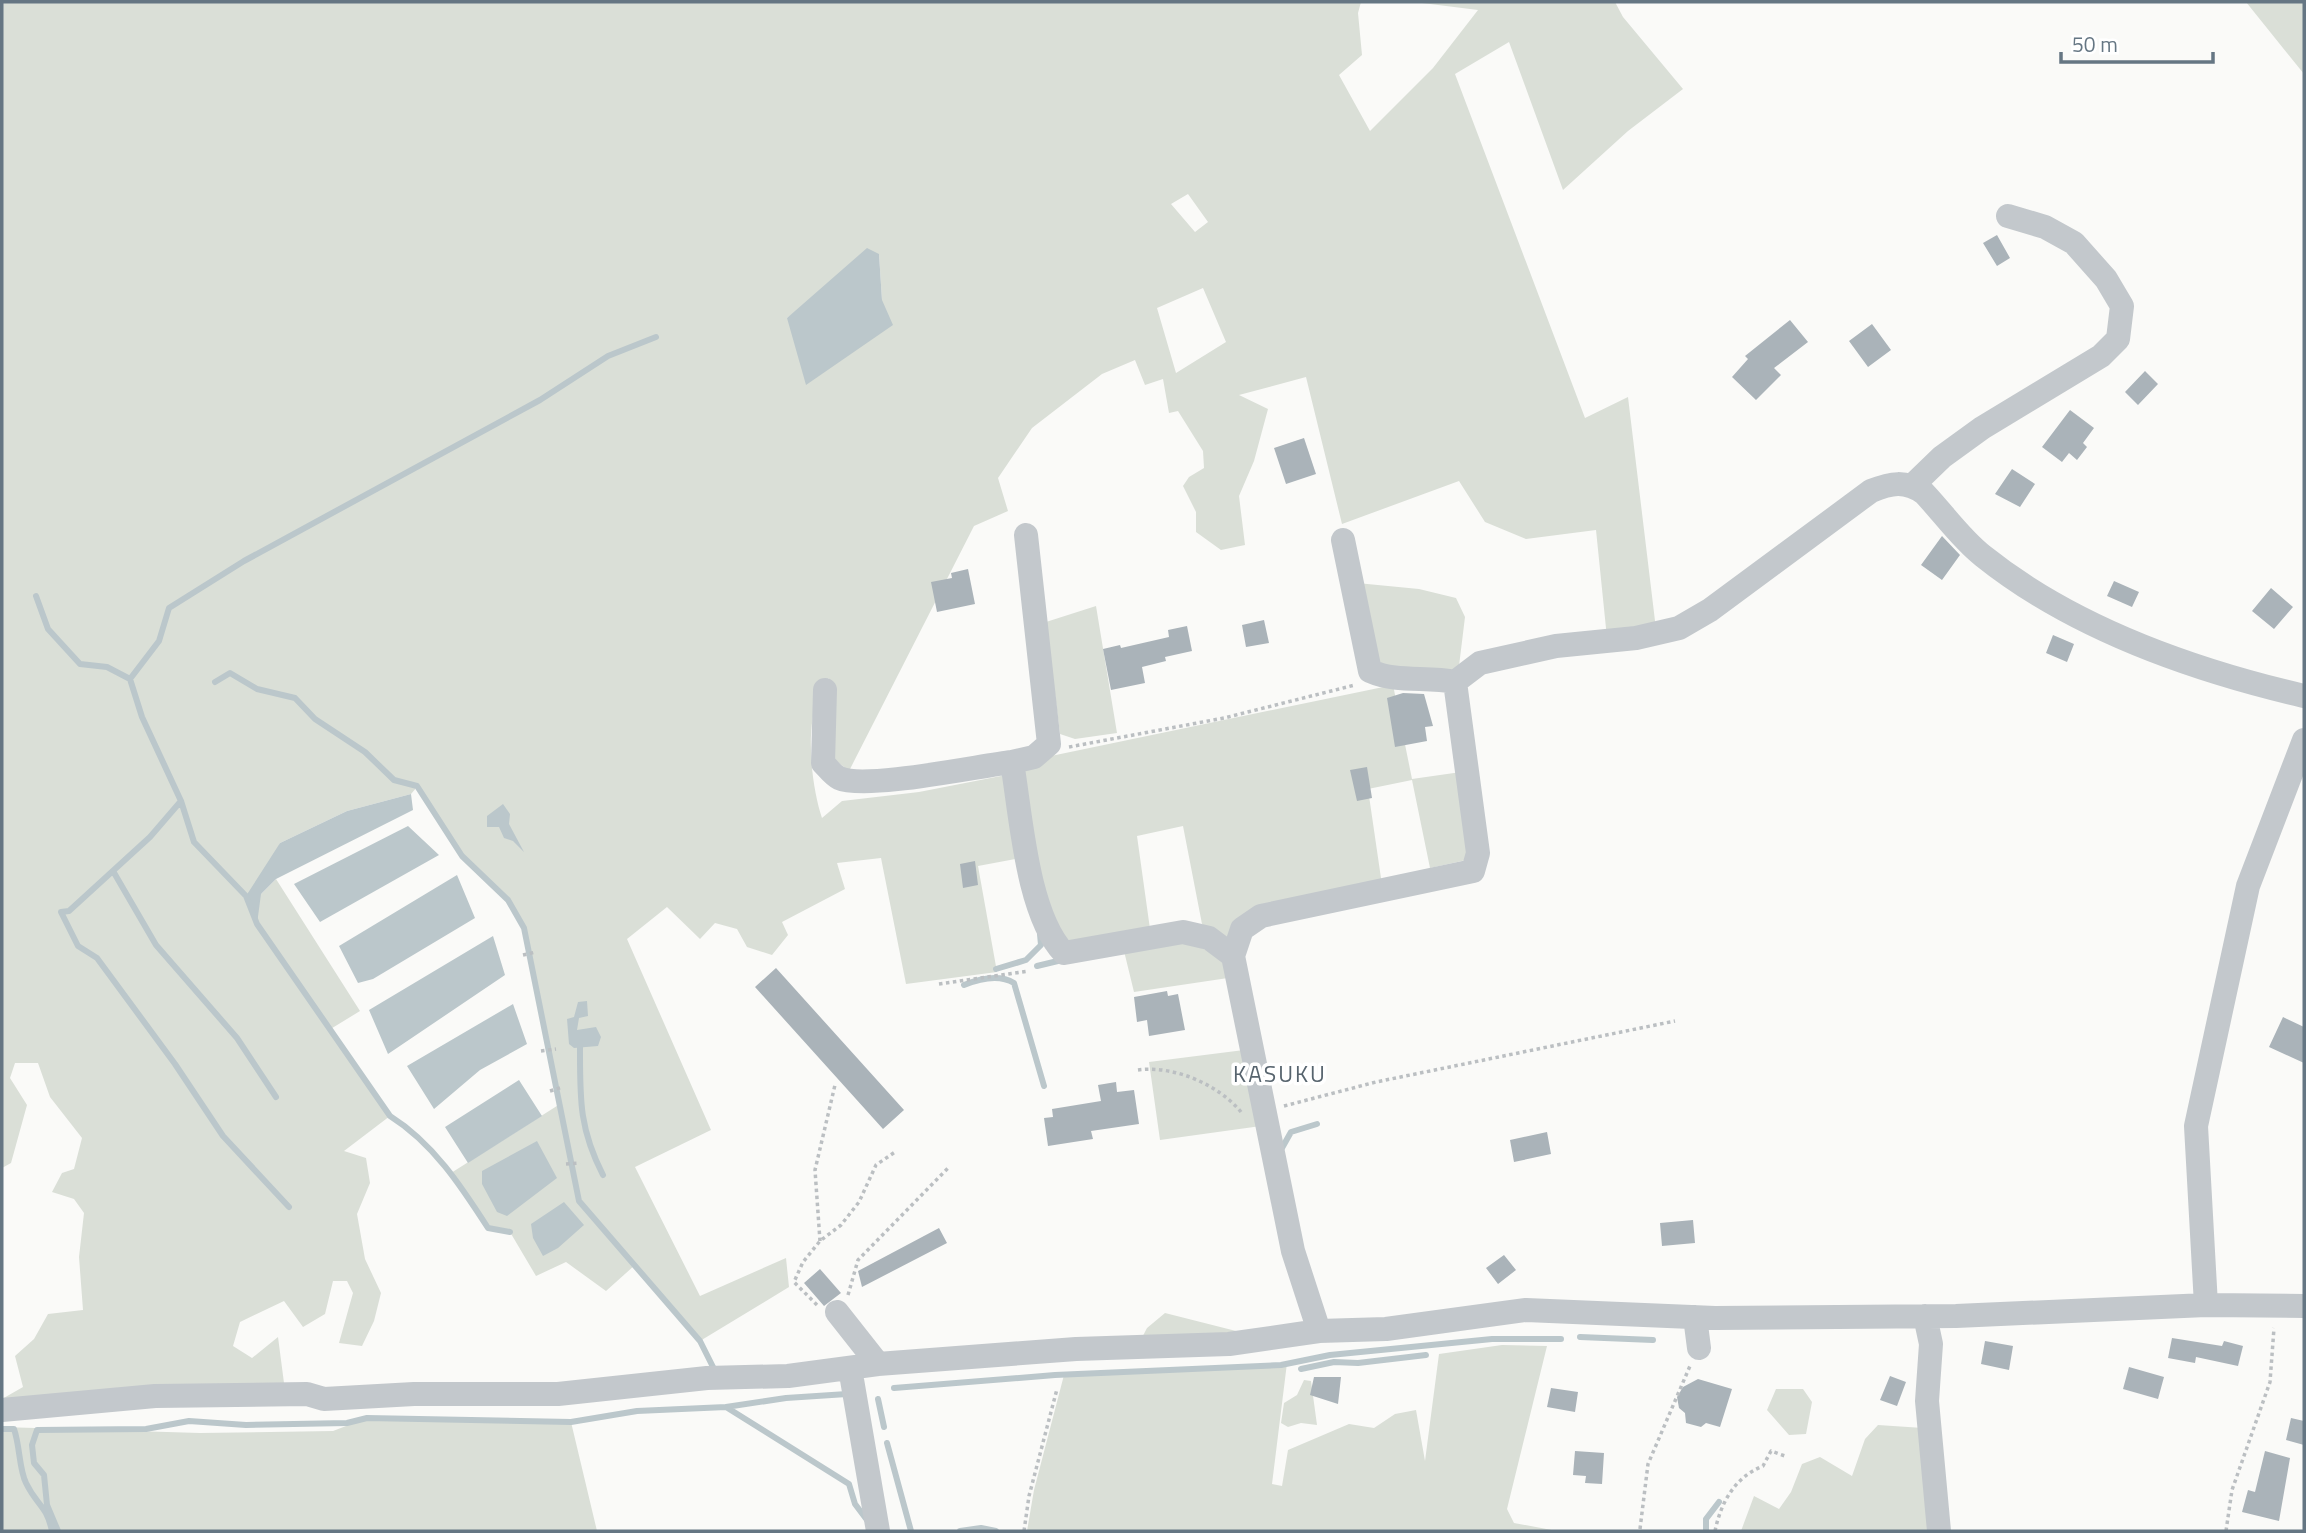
<svg xmlns="http://www.w3.org/2000/svg" width="2306" height="1533" font-family="'Titillium Web',sans-serif">
  <style>
    .green { fill: #dadfd7; fill-rule: evenodd }
    .water { fill: #bbc7cb }
    .lines { fill: none; stroke-linecap: round; stroke-linejoin: round }
    .stream { stroke: #bbc7cb; stroke-width: 6 }
    .building { fill: #aab3b9 }
    .path { stroke: #bbbfc2; stroke-width: 3.5; stroke-dasharray: 3.5 3.5; stroke-linecap: butt }
    .minor { stroke: #c3c8cc; stroke-width: 24 }
    .labels { text-anchor: middle; dominant-baseline: central; stroke-width: 7; stroke-linejoin: round; paint-order: stroke }
    .quarter-label { font-size: 23px; letter-spacing: 2px; fill: #57646e; stroke: #fff }
  </style>
  <rect width="100%" height="100%" fill="#fafaf8"/>
  <!-- green -->
  <path class="green" d="M 2,2 L 1361,2 L 1358,13 L 1362,55 L 1339,75 L 1370,131 L 1433,68 L 1478,10 L 1414,2 L 1615,2 L 1623,17 L 1683,89 L 1628,131 L 1563,190 L 1509,42 L 1455,74 L 1585,418 L 1628,397 L 1656,629 L 1607,638 L 1596,530 L 1526,539 L 1485,522 L 1459,481 L 1342,524 L 1306,377 L 1239,395 L 1268,409 L 1254,461 L 1239,496 L 1245,545 L 1221,550 L 1196,532 L 1196,512 L 1183,486 L 1189,477 L 1204,468 L 1203,451 L 1178,411 L 1169,413 L 1163,379 L 1145,385 L 1135,360 L 1102,374 L 1032,428 L 998,478 L 1008,511 L 974,526 L 849,771 L 829,755 L 829,678 C 802,708 810,782 822,818 L 842,801 L 919,792 L 1006,775 L 1020,858 L 978,866 L 997,972 L 906,984 L 881,858 L 837,863 L 845,889 L 782,922 L 788,935 L 772,955 L 747,947 L 737,929 L 715,923 L 700,939 L 667,907 L 627,939 L 711,1130 L 635,1167 L 700,1296 L 786,1258 L 789,1287 L 700,1341 L 635,1265 L 606,1291 L 566,1262 L 536,1276 L 510,1232 L 488,1228 L 451,1173 L 560,1104 L 524,928 L 508,900 L 462,856 L 417,787 L 411,794 L 347,811 L 280,843 L 261,894 L 276,879 L 360,1011 L 329,1030 L 390,1116 L 344,1151 L 366,1158 L 370,1183 L 357,1214 L 365,1259 L 381,1293 L 374,1321 L 362,1346 L 339,1343 L 353,1293 L 347,1281 L 333,1281 L 325,1314 L 303,1327 L 284,1301 L 240,1322 L 233,1346 L 252,1358 L 278,1337 L 287,1406 L 2,1399 L 23,1387 L 15,1356 L 34,1339 L 48,1314 L 83,1310 L 79,1257 L 84,1213 L 74,1199 L 52,1192 L 62,1173 L 74,1169 L 82,1138 L 50,1097 L 38,1063 L 15,1063 L 10,1078 L 27,1105 L 11,1163 L 2,1168 ZM 1188,194 L 1208,222 L 1195,232 L 1171,204 ZM 879,254 L 882,300 L 787,318 ZM 1203,288 L 1226,342 L 1176,373 L 1157,308 Z
    M 2246,2 L 2304,2 L 2304,74 Z
    M 1357,583 L 1419,589 L 1456,598 L 1465,617 L 1459,666 L 1448,674 L 1375,666 Z
    M 1096,606 L 1117,733 L 1075,739 L 1060,734 L 1046,622 Z
    M 1393,685 L 1412,779 L 1461,772 L 1471,859 L 1430,868 L 1412,780 L 1368,789 L 1382,885 L 1259,907 L 1229,944 L 1202,924 L 1183,826 L 1137,836 L 1150,929 L 1072,942 L 1058,935 L 1046,907 L 1021,773 L 1051,756 Z
    M 1184,939 L 1224,959 L 1228,978 L 1134,992 L 1124,951 Z
    M 1244,1050 L 1261,1126 L 1160,1140 L 1149,1062 Z
    M 1165,1313 L 1240,1332 L 1133,1355 L 1147,1328 Z
    M 1502,1345 L 1547,1346 L 1507,1509 L 1514,1523 L 1557,1531 L 1027,1531 L 1034,1490 L 1064,1375 L 1287,1363 L 1272,1484 L 1282,1486 L 1288,1450 L 1349,1424 L 1374,1428 L 1395,1414 L 1416,1410 L 1425,1461 L 1439,1354 Z
    M 1304,1380 L 1311,1381 L 1317,1425 L 1301,1423 L 1288,1427 L 1281,1423 L 1284,1403 L 1297,1395 Z
    M 1776,1389 L 1803,1389 L 1812,1402 L 1806,1434 L 1789,1435 L 1767,1410 Z
    M 367,1418 L 571,1422 L 597,1531 L 2,1531 L 2,1427 L 200,1433 L 333,1431 Z
    M 1878,1425 L 1923,1428 L 1929,1531 L 1741,1531 L 1754,1496 L 1779,1509 L 1791,1492 L 1802,1464 L 1820,1457 L 1852,1476 L 1865,1439 Z"/>
  <!-- water -->
  <path class="water" d="M 867,248 L 879,254 L 882,300 L 893,325 L 806,385 L 787,318 Z
    M 411,794 L 413,810 L 276,879 L 261,894 L 257,924 L 246,896 L 280,843 L 347,811 Z
    M 503,804 L 510,814 L 509,824 L 524,852 L 513,841 L 504,838 L 499,827 L 487,827 L 487,816 Z
    M 408,826 L 439,855 L 320,922 L 294,884 Z
    M 457,875 L 475,918 L 373,979 L 358,983 L 339,946 Z
    M 493,936 L 505,975 L 388,1054 L 369,1010 Z
    M 587,1001 L 588,1016 L 579,1018 L 577,1030 L 596,1027 L 601,1037 L 598,1046 L 574,1048 L 569,1044 L 567,1019 L 574,1017 L 578,1002 Z
    M 513,1004 L 527,1044 L 480,1070 L 434,1109 L 407,1066 Z
    M 519,1080 L 542,1116 L 468,1163 L 445,1127 Z
    M 537,1141 L 557,1178 L 507,1216 L 497,1212 L 482,1184 L 482,1171 Z
    M 564,1202 L 584,1225 L 558,1248 L 543,1256 L 533,1238 L 531,1224 Z"/>
  <g class="lines">
    <!-- stream -->
    <path class="stream" d="M 36,596 L 48,629 L 80,664 L 107,667 L 130,679 L 142,717 L 181,801 L 194,842 L 246,896 L 257,924 L 390,1116 C 433,1143 461,1186 488,1228 L 510,1232
      M 130,679 L 159,641 L 169,608 L 244,561 L 540,400 L 608,356 L 656,337
      M 215,682 L 230,673 L 257,689 L 295,698 L 315,719 L 365,752 L 394,780 L 417,786 L 462,856 L 508,900 L 524,928 L 579,1201 L 700,1341 L 716,1373
      M 181,801 L 150,837 L 69,911 L 61,912 L 78,946 L 97,958 L 175,1064 L 223,1136 L 289,1207
      M 113,871 L 156,945 L 237,1038 L 276,1097
      M 1037,966 L 1062,960
      M 996,969 L 1026,960 L 1041,945 L 1040,934
      M 964,985 C 979,979 999,974 1014,983 L 1044,1086
      M 580,1047 C 580,1099 579,1128 603,1175
      M 1282,1148 L 1291,1132 L 1317,1124
      M 1580,1337 L 1653,1340
      M 1301,1369 L 1334,1362 L 1358,1363 L 1426,1355
      M 894,1388 L 1055,1375 L 1281,1365 L 1330,1355 L 1492,1339 L 1561,1339
      M 878,1399 L 884,1427
      M 726,1407 L 786,1398 L 847,1394
      M 2,1429 L 14,1429 C 20,1446 19,1469 26,1483 C 37,1506 46,1504 52,1531
      M 887,1443 L 911,1531
      M 58,1531 L 47,1505 L 44,1475 L 34,1463 L 32,1445 L 37,1430 L 146,1429 L 189,1421 L 246,1425 L 347,1423 L 367,1418 L 571,1422 L 637,1411 L 726,1407 L 849,1484 L 855,1504 L 867,1520
      M 960,1531 L 981,1528 L 996,1531
      M 1706,1531 L 1706,1519 L 1719,1502"/>
  </g>
  <!-- building -->
  <path class="building" d="M 1997,235 L 2010,258 L 1997,266 L 1983,243 Z
    M 1790,320 L 1808,342 L 1774,368 L 1781,375 L 1756,400 L 1732,377 L 1748,359 L 1745,356 Z
    M 1872,324 L 1891,350 L 1868,367 L 1849,341 Z
    M 2145,371 L 2158,384 L 2138,405 L 2125,392 Z
    M 2070,410 L 2094,428 L 2083,443 L 2087,447 L 2077,460 L 2069,453 L 2062,462 L 2042,447 Z
    M 1304,438 L 1316,474 L 1286,484 L 1274,448 Z
    M 2012,469 L 2035,484 L 2020,507 L 1995,494 Z
    M 1942,536 L 1960,555 L 1942,580 L 1921,565 Z
    M 968,569 L 975,604 L 937,612 L 931,582 L 952,578 L 951,573 Z
    M 2114,581 L 2139,592 L 2132,607 L 2107,596 Z
    M 2271,588 L 2293,607 L 2274,629 L 2252,611 Z
    M 1264,620 L 1269,643 L 1246,647 L 1242,625 Z
    M 1187,626 L 1192,651 L 1165,657 L 1166,661 L 1142,667 L 1145,683 L 1111,690 L 1103,649 L 1120,645 L 1121,648 L 1169,637 L 1168,630 Z
    M 2053,635 L 2074,644 L 2067,662 L 2046,653 Z
    M 1403,693 L 1424,694 L 1433,726 L 1425,727 L 1427,741 L 1395,747 L 1387,698 Z
    M 1367,767 L 1372,798 L 1357,801 L 1350,770 Z
    M 975,861 L 978,885 L 963,888 L 960,864 Z
    M 776,968 L 904,1110 L 883,1129 L 755,987 Z
    M 1167,991 L 1168,996 L 1178,994 L 1185,1030 L 1149,1036 L 1147,1020 L 1137,1022 L 1134,997 Z
    M 2283,1017 L 2304,1027 L 2304,1063 L 2269,1047 Z
    M 1116,1082 L 1117,1092 L 1134,1090 L 1139,1124 L 1091,1131 L 1093,1139 L 1048,1146 L 1044,1118 L 1053,1117 L 1052,1109 L 1101,1101 L 1098,1085 Z
    M 1547,1132 L 1551,1154 L 1514,1162 L 1510,1140 Z
    M 1693,1220 L 1695,1243 L 1662,1246 L 1660,1223 Z
    M 939,1228 L 947,1243 L 862,1287 L 858,1271 Z
    M 1504,1255 L 1516,1270 L 1498,1284 L 1486,1268 Z
    M 820,1269 L 841,1293 L 824,1306 L 804,1283 Z
    M 2172,1338 L 2222,1346 L 2224,1341 L 2243,1346 L 2238,1366 L 2196,1357 L 2195,1363 L 2168,1358 Z
    M 1985,1341 L 2013,1346 L 2009,1370 L 1981,1364 Z
    M 2129,1367 L 2164,1377 L 2158,1399 L 2123,1389 Z
    M 1890,1376 L 1906,1382 L 1897,1406 L 1880,1400 Z
    M 1314,1377 L 1341,1377 L 1338,1404 L 1310,1395 Z
    M 1698,1379 L 1732,1389 L 1720,1427 L 1706,1423 L 1701,1427 L 1686,1423 L 1685,1413 L 1679,1408 L 1677,1397 L 1683,1387 Z
    M 1551,1388 L 1578,1392 L 1575,1412 L 1547,1407 Z
    M 2291,1418 L 2304,1421 L 2304,1445 L 2286,1440 Z
    M 1575,1451 L 1604,1453 L 1602,1484 L 1585,1483 L 1586,1476 L 1573,1475 Z
    M 2265,1451 L 2290,1458 L 2279,1521 L 2242,1512 L 2248,1490 L 2255,1492 Z"/>
  <g class="lines">
    <!-- path -->
    <path class="path" d="M 1069,747 L 1224,718 L 1355,685
      M 523,955 L 536,952
      M 939,984 L 1029,971
      M 541,1051 L 556,1049
      M 1138,1070 C 1174,1065 1219,1085 1241,1112
      M 550,1091 L 563,1087
      M 1284,1106 L 1376,1082 L 1675,1021
      M 566,1164 L 580,1163
      M 820,1241 L 815,1170 L 835,1085
      M 848,1295 L 858,1260 L 948,1168
      M 817,1305 L 794,1282 L 803,1262 L 820,1241 L 841,1225 L 859,1202 L 876,1165 L 895,1152
      M 1640,1529 L 1648,1464 L 1690,1366
      M 1024,1531 L 1029,1496 L 1057,1389
      M 1715,1531 C 1721,1502 1735,1477 1763,1466 L 1771,1451 L 1785,1456
      M 2226,1531 L 2232,1490 L 2270,1382 L 2274,1328"/>
    <!-- minor -->
    <path class="minor" d="M 1913,485 L 1942,457 L 1982,428 L 2101,356 L 2118,339 L 2122,306 L 2106,279 L 2074,243 L 2045,227 L 2008,216
      M 1026,535 L 1049,744 L 1034,757 L 1012,762 C 1021,816 1027,914 1064,953 L 1183,932 L 1209,938 L 1233,956
      M 1455,682 L 1480,663 L 1556,646 L 1636,638 L 1679,628 L 1710,610 L 1871,491 C 1891,483 1905,480 1924,493 C 1943,513 1961,539 1983,556 C 2074,629 2192,670 2304,696
      M 825,690 L 823,763 C 827,767 833,775 839,778 C 865,790 978,766 1012,762
      M 2206,1305 L 2196,1126 L 2248,886 L 2304,740
      M 837,1312 L 878,1364
      M 1925,1316 L 1931,1344 L 1927,1401 L 1939,1531
      M 1695,1317 L 1699,1348
      M 1319,1331 L 1293,1251 L 1233,956 L 1242,929 L 1261,916 L 1473,871 L 1478,853 L 1455,682 C 1426,676 1397,683 1370,671 L 1343,540
      M 850,1368 L 878,1531
      M 2,1410 L 155,1396 L 307,1394 L 324,1399 L 414,1394 L 558,1394 L 707,1378 L 788,1376 L 878,1364 L 1076,1349 L 1229,1344 L 1319,1331 L 1386,1329 L 1526,1310 L 1715,1318 L 1956,1316 L 2206,1305 L 2304,1306"/>
  </g>
  <g class="labels">
    <!-- quarter labels -->
    <g class="quarter-label">
      <text x="1280" y="1073">KASUKU</text>
    </g>
  </g>
  <!-- border -->
  <rect width="2306" height="1533" fill="none" stroke="#657683" stroke-width="7"/>
  <!-- scale -->
  <path d="M2061 52v10h152v-10" fill="none" stroke="#657683" stroke-width="3.5"/>
  <text x="2072" y="52" font-size="21" fill="#657683" stroke="#ffffff" stroke-width="5" paint-order="stroke">50 m</text>
</svg>
